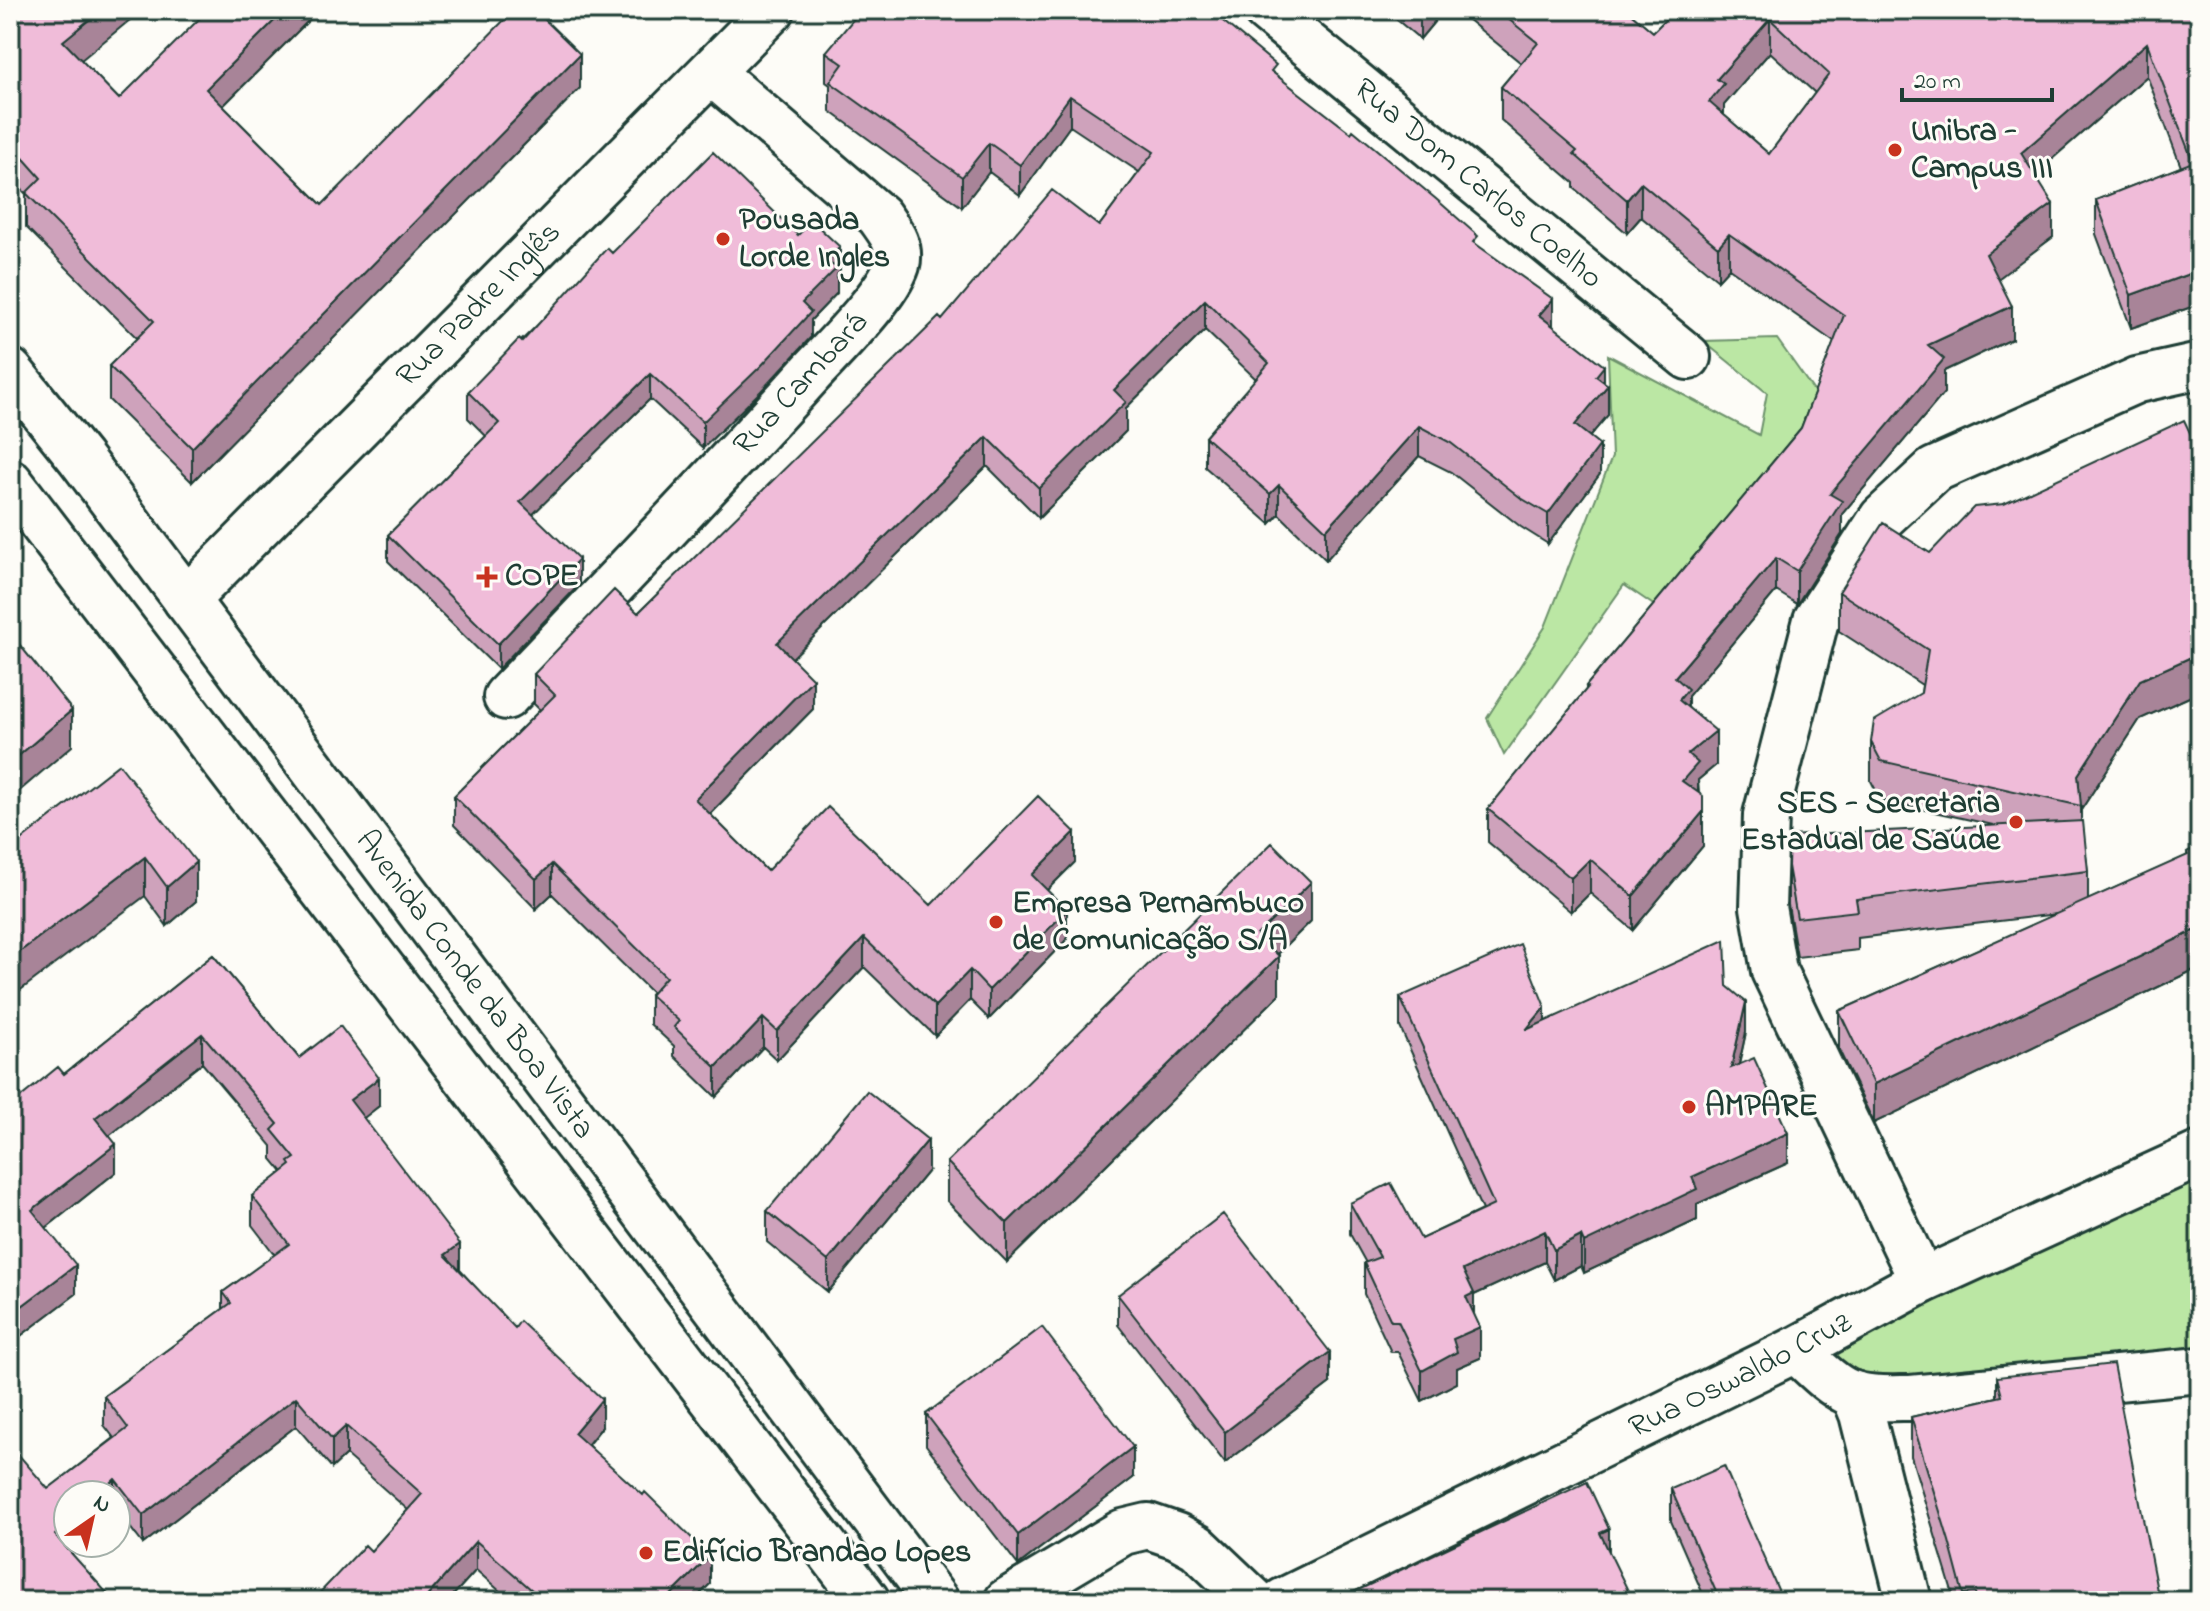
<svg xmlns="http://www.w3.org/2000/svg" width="2210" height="1611" font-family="'Indie Flower',sans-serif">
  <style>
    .green { fill: #bbe7a4; stroke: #6d926c; stroke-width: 2 }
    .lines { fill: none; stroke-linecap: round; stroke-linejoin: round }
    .minor-casing { stroke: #1f3d34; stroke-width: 50 }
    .major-casing { stroke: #1f3d34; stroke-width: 50 }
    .minor { stroke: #fdfcf7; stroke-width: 44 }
    .major { stroke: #fdfcf7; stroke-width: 44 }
    .wall { fill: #cea2bb; stroke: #1f3d34; stroke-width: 2; fill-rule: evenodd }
    .shaded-wall { fill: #a88498; stroke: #1f3d34; stroke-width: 2 }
    .building { fill: #f0bcd9; stroke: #1f3d34; stroke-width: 2; fill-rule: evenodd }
    .poi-dot { fill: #c8321e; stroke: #fdfcf7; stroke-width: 3 }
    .labels { text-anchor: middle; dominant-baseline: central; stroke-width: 6; stroke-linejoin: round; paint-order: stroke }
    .poi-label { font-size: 32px; font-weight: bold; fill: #1f3d34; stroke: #fdfcf7; text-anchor: start }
    .street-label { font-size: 32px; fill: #1f3d34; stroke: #fdfcf7 }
  </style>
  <rect width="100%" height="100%" fill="#fdfcf7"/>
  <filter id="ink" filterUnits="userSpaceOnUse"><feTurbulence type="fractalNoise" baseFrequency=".0125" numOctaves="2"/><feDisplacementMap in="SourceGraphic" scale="16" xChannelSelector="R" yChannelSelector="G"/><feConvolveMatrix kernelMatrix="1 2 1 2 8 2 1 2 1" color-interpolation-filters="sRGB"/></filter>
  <g filter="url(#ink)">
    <!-- green -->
    <path class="green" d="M 1777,339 L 1823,404 L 1655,606 L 1624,585 L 1504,755 L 1487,718 L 1545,627 L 1612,457 L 1608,355 L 1759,435 L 1767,393 L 1703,341 Z
      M 2200,1172 L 2200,1347 L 1913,1385 L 1838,1370 L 1831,1350 L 1835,1343 Z"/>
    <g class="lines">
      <!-- minor casing -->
      <g class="minor-casing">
        <g id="minor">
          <path id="s1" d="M 1266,10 L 1688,357"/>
          <path id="s2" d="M 186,600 L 772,10"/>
          <path id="s3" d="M 506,697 C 608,590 711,484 810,374 C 834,348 887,296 897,265 C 902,245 890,232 879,216 L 712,73"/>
          <path d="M 1922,1281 L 1774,971 L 1763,907 L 1766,815 L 1816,620 L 1882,518 L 1934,470 L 2137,380 L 2200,366"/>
          <path d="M 1795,1350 C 1811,1363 1827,1382 1846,1391 C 1865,1400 1891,1398 1911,1398 L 2200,1370"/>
          <path d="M 1854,1394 L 1862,1414 L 1909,1601"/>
          <path d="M 1007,1601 L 1123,1532 L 1148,1526 L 1177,1536 L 1197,1547 L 1254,1601"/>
          <path id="s4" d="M 1283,1601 L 1795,1350 L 1922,1281 L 2200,1154"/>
        </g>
      </g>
      <!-- major casing -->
      <g class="major-casing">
        <g id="major">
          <path id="s5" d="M 10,371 L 80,458 L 936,1601"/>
          <path d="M 10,482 L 867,1601"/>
        </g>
      </g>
      <!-- minor -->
      <use href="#minor" class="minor"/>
      <!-- major -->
      <use href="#major" class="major"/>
    </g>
    <!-- wall -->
    <path class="wall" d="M 319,10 L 223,106 L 322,205 L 580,88 L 192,482 L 109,400 L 109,366 L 137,338 L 26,227 L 26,194 L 10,177 L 10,12 L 81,60 L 119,99 Z
      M 1385,10 L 1444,10 L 1420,39 Z
      M 1456,10 L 1627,10 L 1653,32 L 1675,10 L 2200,10 L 2200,304 L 2131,328 L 2096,234 L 2096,200 L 2181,167 L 2147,76 L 2035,174 L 2053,237 L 1998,278 L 2012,339 L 1944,371 L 1944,393 L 1842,514 L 1842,534 L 1797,604 L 1776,591 L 1688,696 L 1688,707 L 1716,765 L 1698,780 L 1703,846 L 1633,930 L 1590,893 L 1571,912 L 1488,842 L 1488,809 L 1586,690 L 1586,686 L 1801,428 L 1834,342 L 1729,268 L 1718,280 L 1641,217 L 1627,233 L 1574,188 L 1574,183 L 1501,120 L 1501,87 L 1521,63 ZM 1770,52 L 1815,93 L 1769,154 L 1724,115 L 1724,105 Z
      M 826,52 L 1276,75 L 1478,246 L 1604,382 L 1608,415 L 1590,436 L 1600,474 L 1548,544 L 1521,527 L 1451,472 L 1419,456 L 1326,560 L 1279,514 L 1270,524 L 1205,467 L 1205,437 L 1256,379 L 1205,330 L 1126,408 L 1126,431 L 1039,518 L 987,466 L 792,658 L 813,709 L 710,814 L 767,871 L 931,905 L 1075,862 L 1047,890 L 1067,939 L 989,1019 L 970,1000 L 935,1036 L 864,967 L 777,1060 L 763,1047 L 716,1097 L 674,1056 L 674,1046 L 650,1024 L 650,995 L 652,993 L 552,894 L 536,909 L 454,825 L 454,796 L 540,710 L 534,704 L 534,674 L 638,613 L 942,320 L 1099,226 L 1139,172 L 1070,126 L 1020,195 L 989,172 L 962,207 L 830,111 L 830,85 L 826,82 Z
      M 798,235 L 840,272 L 837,275 L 837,293 L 811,320 L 811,337 L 761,391 L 703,448 L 650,399 L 533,514 L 579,585 L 498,669 L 388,561 L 388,535 L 486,436 L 468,418 L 468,392 L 612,253 Z
      M 2200,454 L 2200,675 L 2198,674 L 2198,693 L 2140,719 L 2081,810 L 2081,821 L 2088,871 L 2088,900 L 2187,856 L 2187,852 L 2200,846 L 2200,967 L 1874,1123 L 1839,1050 L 1839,1011 L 2057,914 L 1858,938 L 1858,950 L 1797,957 L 1788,905 L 1788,866 L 1993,825 L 1881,800 L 1871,781 L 1871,742 L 1921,693 L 1922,685 L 1839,631 L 1839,592 L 1930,553 L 2004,504 Z
      M 119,764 L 196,901 L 167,926 L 145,896 Z
      M 1311,921 L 1277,955 L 1279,995 L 1007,1262 L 947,1201 L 947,1162 Z
      M 213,955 L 299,1058 L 379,1106 L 363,1118 L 460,1270 L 602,1427 L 588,1445 L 710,1584 L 693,1601 L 511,1601 L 476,1570 L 448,1601 L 312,1601 L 371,1551 L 408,1510 L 346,1455 L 332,1468 L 296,1426 L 143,1544 L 116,1509 L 116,1495 L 68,1495 L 68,1543 L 77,1543 L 10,1601 L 48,1489 L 114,1438 L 104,1425 L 104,1396 L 223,1309 L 223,1292 L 275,1255 L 252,1225 L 252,1196 L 283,1172 L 272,1159 L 272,1146 L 202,1063 L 109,1135 L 116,1172 L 46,1228 L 76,1294 L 10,1344 L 10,1106 L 64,1074 Z
      M 1727,986 L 1746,1032 L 1739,1065 L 1788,1163 L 1697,1204 L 1697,1220 L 1584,1273 L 1581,1266 L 1554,1280 L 1545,1262 L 1474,1295 L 1474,1314 L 1480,1358 L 1457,1368 L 1457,1383 L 1422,1401 L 1398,1352 L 1391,1352 L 1364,1294 L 1364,1263 L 1366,1263 L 1350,1234 L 1350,1203 L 1421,1239 L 1482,1210 L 1400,1027 L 1400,997 L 1545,1021 Z
      M 928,1171 L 828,1292 L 767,1242 L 767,1211 Z
      M 1118,1295 L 1330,1383 L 1225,1463 L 1118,1325 Z
      M 1997,1377 L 2159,1601 L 1955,1601 L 1911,1456 L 1911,1417 L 1997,1397 Z
      M 926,1414 L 1133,1478 L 1018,1565 L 926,1445 Z
      M 1671,1489 L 1783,1601 L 1706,1601 L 1671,1521 Z"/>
    <!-- shaded-wall -->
    <path class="shaded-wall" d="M 101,10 L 142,10 L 63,75 L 63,41 Z
      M 285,10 L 319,10 L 206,123 L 206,89 Z
      M 1420,10 L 1444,10 L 1420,39 Z
      M 1770,19 L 1770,52 L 1724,105 L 1724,118 L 1709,102 L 1717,79 Z
      M 2147,43 L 2147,76 L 2021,186 L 2021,153 Z
      M 580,54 L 580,88 L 192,482 L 192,448 Z
      M 1070,96 L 1070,126 L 1020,195 L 1020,165 Z
      M 989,143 L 989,172 L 962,207 L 962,177 Z
      M 1641,183 L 1641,217 L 1627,233 L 1627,200 Z
      M 2053,204 L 2053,237 L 1986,288 L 1986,254 Z
      M 1729,234 L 1729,268 L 1718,280 L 1718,247 Z
      M 840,247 L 840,272 L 837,275 L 837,293 L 811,320 L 811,337 L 761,391 L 703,448 L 703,422 L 802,303 L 826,261 Z
      M 2200,270 L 2200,304 L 2131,328 L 2131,295 Z
      M 1553,299 L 1553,329 L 1539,315 Z
      M 1205,300 L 1205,330 L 1126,408 L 1126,431 L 1039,518 L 1039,488 L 1114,390 Z
      M 2012,306 L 2012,339 L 1944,371 L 1944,393 L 1842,514 L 1842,534 L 1797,604 L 1797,571 L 1830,494 L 1928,345 Z
      M 1604,366 L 1604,390 L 1608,385 L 1608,415 L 1575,454 L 1575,425 L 1596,376 Z
      M 650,374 L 650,399 L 520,527 L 520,502 Z
      M 1419,426 L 1419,456 L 1326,560 L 1326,530 Z
      M 987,437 L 987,466 L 777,673 L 777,643 Z
      M 1600,445 L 1600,474 L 1548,544 L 1548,514 Z
      M 1279,485 L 1279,514 L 1270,524 L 1270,494 Z
      M 1776,558 L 1776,591 L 1688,696 L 1688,723 L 1679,705 L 1675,677 Z
      M 579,559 L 579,585 L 498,669 L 498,644 Z
      M 2198,654 L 2198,693 L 2140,719 L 2081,810 L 2078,775 L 2140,680 Z
      M 813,679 L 813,709 L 695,829 L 695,799 Z
      M 72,710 L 72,746 L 10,799 L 10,763 Z
      M 1716,731 L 1716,765 L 1698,780 L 1698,796 L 1682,781 L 1688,754 Z
      M 1703,812 L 1703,846 L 1633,930 L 1633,896 Z
      M 1075,832 L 1075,862 L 1032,905 L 1032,875 Z
      M 145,857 L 145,896 L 10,998 L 10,959 Z
      M 1590,859 L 1590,893 L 1571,912 L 1571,878 Z
      M 196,862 L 196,901 L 167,926 L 167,887 Z
      M 552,864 L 552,894 L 536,909 L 536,879 Z
      M 1311,882 L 1311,921 L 1257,974 L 1257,935 Z
      M 1067,910 L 1067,939 L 989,1019 L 989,990 Z
      M 2200,928 L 2200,967 L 1874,1123 L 1874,1084 Z
      M 864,938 L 864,967 L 777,1060 L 777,1031 Z
      M 1279,956 L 1279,995 L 1007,1262 L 1007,1223 Z
      M 970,970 L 970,1000 L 935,1036 L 935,1006 Z
      M 1746,1002 L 1746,1032 L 1731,1099 L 1731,1068 Z
      M 1545,1007 L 1545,1038 L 1526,1030 Z
      M 763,1018 L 763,1047 L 716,1097 L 716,1067 Z
      M 202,1034 L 202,1063 L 95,1147 L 95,1118 Z
      M 379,1078 L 379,1106 L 350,1129 L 350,1100 Z
      M 1788,1133 L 1788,1163 L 1697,1204 L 1697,1220 L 1584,1273 L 1584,1243 L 1692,1177 Z
      M 928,1140 L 928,1171 L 828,1292 L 828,1261 Z
      M 116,1144 L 116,1172 L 32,1239 L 32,1210 Z
      M 1545,1231 L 1545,1262 L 1474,1295 L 1474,1324 L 1466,1328 L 1463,1270 Z
      M 1581,1236 L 1581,1266 L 1554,1280 L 1554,1250 Z
      M 460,1244 L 460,1272 L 445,1255 Z
      M 76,1265 L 76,1294 L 10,1344 L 10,1315 Z
      M 1480,1327 L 1480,1358 L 1457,1368 L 1457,1383 L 1422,1401 L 1422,1371 L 1453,1339 Z
      M 1330,1352 L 1330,1383 L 1225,1463 L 1225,1432 Z
      M 296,1397 L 296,1426 L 143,1544 L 143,1515 Z
      M 602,1399 L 602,1427 L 574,1461 L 574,1433 Z
      M 346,1426 L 346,1455 L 332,1468 L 332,1439 Z
      M 1133,1447 L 1133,1478 L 1018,1565 L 1018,1535 Z
      M 115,1479 L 115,1495 L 98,1495 Z
      M 68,1523 L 68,1543 L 77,1543 L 55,1563 L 55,1535 Z
      M 1609,1529 L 1609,1561 L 1600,1533 Z
      M 476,1541 L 476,1570 L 448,1601 L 423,1601 Z
      M 710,1556 L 710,1584 L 693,1601 L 665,1601 Z"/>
    <!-- building -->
    <path class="building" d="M 12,10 L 101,10 L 63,41 L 119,99 L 208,10 L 285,10 L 206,89 L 322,205 L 514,10 L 535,10 L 580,54 L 192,448 L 109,366 L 154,321 L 26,193 L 41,178 L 10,143 L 10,12 Z
      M 861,10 L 1203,10 L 1210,15 L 1212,12 L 1276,65 L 1271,71 L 1351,133 L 1353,130 L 1436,199 L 1478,236 L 1473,242 L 1553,299 L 1539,315 L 1604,366 L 1596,376 L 1608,385 L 1575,425 L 1600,445 L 1548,514 L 1521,498 L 1451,443 L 1419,426 L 1326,530 L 1279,485 L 1270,494 L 1205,437 L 1269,363 L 1205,300 L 1114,390 L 1126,402 L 1039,488 L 987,437 L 777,643 L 813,679 L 695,799 L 767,871 L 828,807 L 931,905 L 1038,796 L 1075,832 L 1032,875 L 1067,910 L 989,990 L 970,970 L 935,1006 L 864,938 L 777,1031 L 763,1018 L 716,1067 L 674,1027 L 679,1021 L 650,995 L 666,977 L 552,864 L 536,879 L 454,796 L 555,695 L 534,674 L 614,590 L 638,613 L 939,317 L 942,320 L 1052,190 L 1099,226 L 1154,152 L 1070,96 L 1020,165 L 989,143 L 962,177 L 830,82 L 843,64 L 826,52 Z
      M 1497,10 L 1627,10 L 1653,32 L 1675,10 L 2200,10 L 2200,270 L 2131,295 L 2096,200 L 2193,162 L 2147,43 L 2021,153 L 2053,204 L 1986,254 L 2012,306 L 1928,345 L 1944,359 L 1830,494 L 1842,501 L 1797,571 L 1776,558 L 1675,677 L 1688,689 L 1679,700 L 1716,731 L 1688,754 L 1698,763 L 1682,781 L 1703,796 L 1703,812 L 1633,896 L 1590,859 L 1571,878 L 1488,809 L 1588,687 L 1586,686 L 1801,428 L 1844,315 L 1729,234 L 1718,247 L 1641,183 L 1627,200 L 1574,154 L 1577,151 L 1501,87 L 1538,43 ZM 1770,19 L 1829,74 L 1769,154 L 1709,102 L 1724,84 L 1717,79 Z
      M 713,152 L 798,235 L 812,221 L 840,247 L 826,261 L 837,268 L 802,303 L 811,312 L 761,366 L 703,422 L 650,374 L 520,502 L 579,559 L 498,644 L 388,535 L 499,423 L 468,392 L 519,339 L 522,342 L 607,248 L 612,253 Z
      M 2184,420 L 2200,454 L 2200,636 L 2189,634 L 2198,654 L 2140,680 L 2078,775 L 2081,806 L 1881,761 L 1871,742 L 1874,721 L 1921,693 L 1928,650 L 1839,592 L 1883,523 L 1930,553 L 1974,507 L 2004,504 Z
      M 15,639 L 72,710 L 10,763 L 10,643 Z
      M 119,764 L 196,862 L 167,887 L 145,857 L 10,959 L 10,849 Z
      M 2083,821 L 2088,871 L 1856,899 L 1858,911 L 1797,918 L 1788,866 L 1789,836 Z
      M 1272,843 L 1311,882 L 1257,935 L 1279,956 L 1007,1223 L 947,1162 Z
      M 2200,846 L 2200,928 L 1874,1084 L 1839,1011 L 2188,855 L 2187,852 Z
      M 1725,940 L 1727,986 L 1746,1002 L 1731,1068 L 1754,1058 L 1788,1133 L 1692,1177 L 1697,1189 L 1584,1243 L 1581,1236 L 1554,1250 L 1545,1231 L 1463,1270 L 1474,1293 L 1466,1297 L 1480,1327 L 1453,1339 L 1457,1352 L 1422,1371 L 1398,1321 L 1391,1321 L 1364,1263 L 1380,1257 L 1350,1203 L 1391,1183 L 1421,1239 L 1494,1205 L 1400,997 L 1520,944 L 1545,1007 L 1526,1030 Z
      M 213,955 L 299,1058 L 340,1026 L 379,1078 L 350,1100 L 460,1244 L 445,1255 L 515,1328 L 520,1321 L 602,1399 L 574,1433 L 643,1495 L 645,1492 L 710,1556 L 665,1601 L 538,1601 L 541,1598 L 476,1541 L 423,1601 L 312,1601 L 365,1545 L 371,1551 L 422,1494 L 346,1426 L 332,1439 L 296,1397 L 143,1515 L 115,1479 L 98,1495 L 68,1495 L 68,1523 L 55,1535 L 114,1601 L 10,1601 L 10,1460 L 18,1454 L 48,1489 L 128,1428 L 104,1396 L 231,1303 L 223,1292 L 289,1244 L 252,1196 L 291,1165 L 289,1162 L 295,1158 L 272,1130 L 278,1124 L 202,1034 L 95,1118 L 116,1144 L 32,1210 L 76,1265 L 10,1315 L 10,1106 L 58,1067 L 64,1074 Z
      M 867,1091 L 928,1140 L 828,1261 L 767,1211 Z
      M 1223,1214 L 1330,1352 L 1225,1432 L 1118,1295 Z
      M 1042,1327 L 1133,1447 L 1018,1535 L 926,1414 Z
      M 2113,1364 L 2159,1601 L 1977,1601 L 1975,1593 L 1963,1594 L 1949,1541 L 1911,1417 L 2002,1396 L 1997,1377 Z
      M 1724,1466 L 1783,1601 L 1720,1601 L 1671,1489 Z
      M 1587,1482 L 1609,1529 L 1600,1533 L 1633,1601 L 1335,1601 Z"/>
  </g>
  <!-- markers -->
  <g class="poi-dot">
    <circle cx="1895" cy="150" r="8"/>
    <circle cx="723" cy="239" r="8"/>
    <path d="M483 565h8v8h8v8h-8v8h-8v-8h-8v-8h8z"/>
    <circle cx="2016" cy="822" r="8"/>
    <circle cx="996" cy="922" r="8"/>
    <circle cx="1689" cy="1107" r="8"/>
    <circle cx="646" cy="1553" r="8"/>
  </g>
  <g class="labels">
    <!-- poi labels -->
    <g class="poi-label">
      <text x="1911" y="132">Unibra -<tspan x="1911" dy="37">Campus III</tspan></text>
      <text x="739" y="221">Pousada<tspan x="739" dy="37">Lorde Ingles</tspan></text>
      <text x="505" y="577">COPE</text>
      <text x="2000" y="804" text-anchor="end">SES - Secretaria<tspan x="2000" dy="37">Estadual de Saúde</tspan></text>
      <text x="1012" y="904">Empresa Pernambuco<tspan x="1012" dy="37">de Comunicação S/A</tspan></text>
      <text x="1705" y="1107">AMPARE</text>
      <text x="662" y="1553">Edifício Brandao Lopes</text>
    </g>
    <!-- street labels -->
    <g class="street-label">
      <text stroke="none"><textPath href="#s1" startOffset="274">Rua Dom Carlos Coelho</textPath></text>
      <text stroke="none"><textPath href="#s2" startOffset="416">Rua Padre Inglês</textPath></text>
      <text stroke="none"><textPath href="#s3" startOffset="430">Rua Cambará</textPath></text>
      <text stroke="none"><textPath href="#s5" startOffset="770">Avenida Conde da Boa Vista</textPath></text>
      <text stroke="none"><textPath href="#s4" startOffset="510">Rua Oswaldo Cruz</textPath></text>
    </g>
  </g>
  <!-- margin -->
  <rect width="2210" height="1611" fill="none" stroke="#fdfcf7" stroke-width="40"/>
  <rect x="20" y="20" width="2170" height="1571" fill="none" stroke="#1f3d34" stroke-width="3" filter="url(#ink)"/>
  <!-- north arrow -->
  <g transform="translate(92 1519) rotate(34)"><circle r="38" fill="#fdfcf7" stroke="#a4b0a9" stroke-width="2"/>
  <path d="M0-6L14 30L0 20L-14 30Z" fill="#c8321e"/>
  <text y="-12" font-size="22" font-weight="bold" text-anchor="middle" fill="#1f3d34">N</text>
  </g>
  <!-- scale -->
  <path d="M1902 88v12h150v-12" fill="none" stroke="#1f3d34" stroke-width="4"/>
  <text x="1914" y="88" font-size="24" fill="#1f3d34" stroke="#fdfcf7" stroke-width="6" paint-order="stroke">20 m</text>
</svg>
